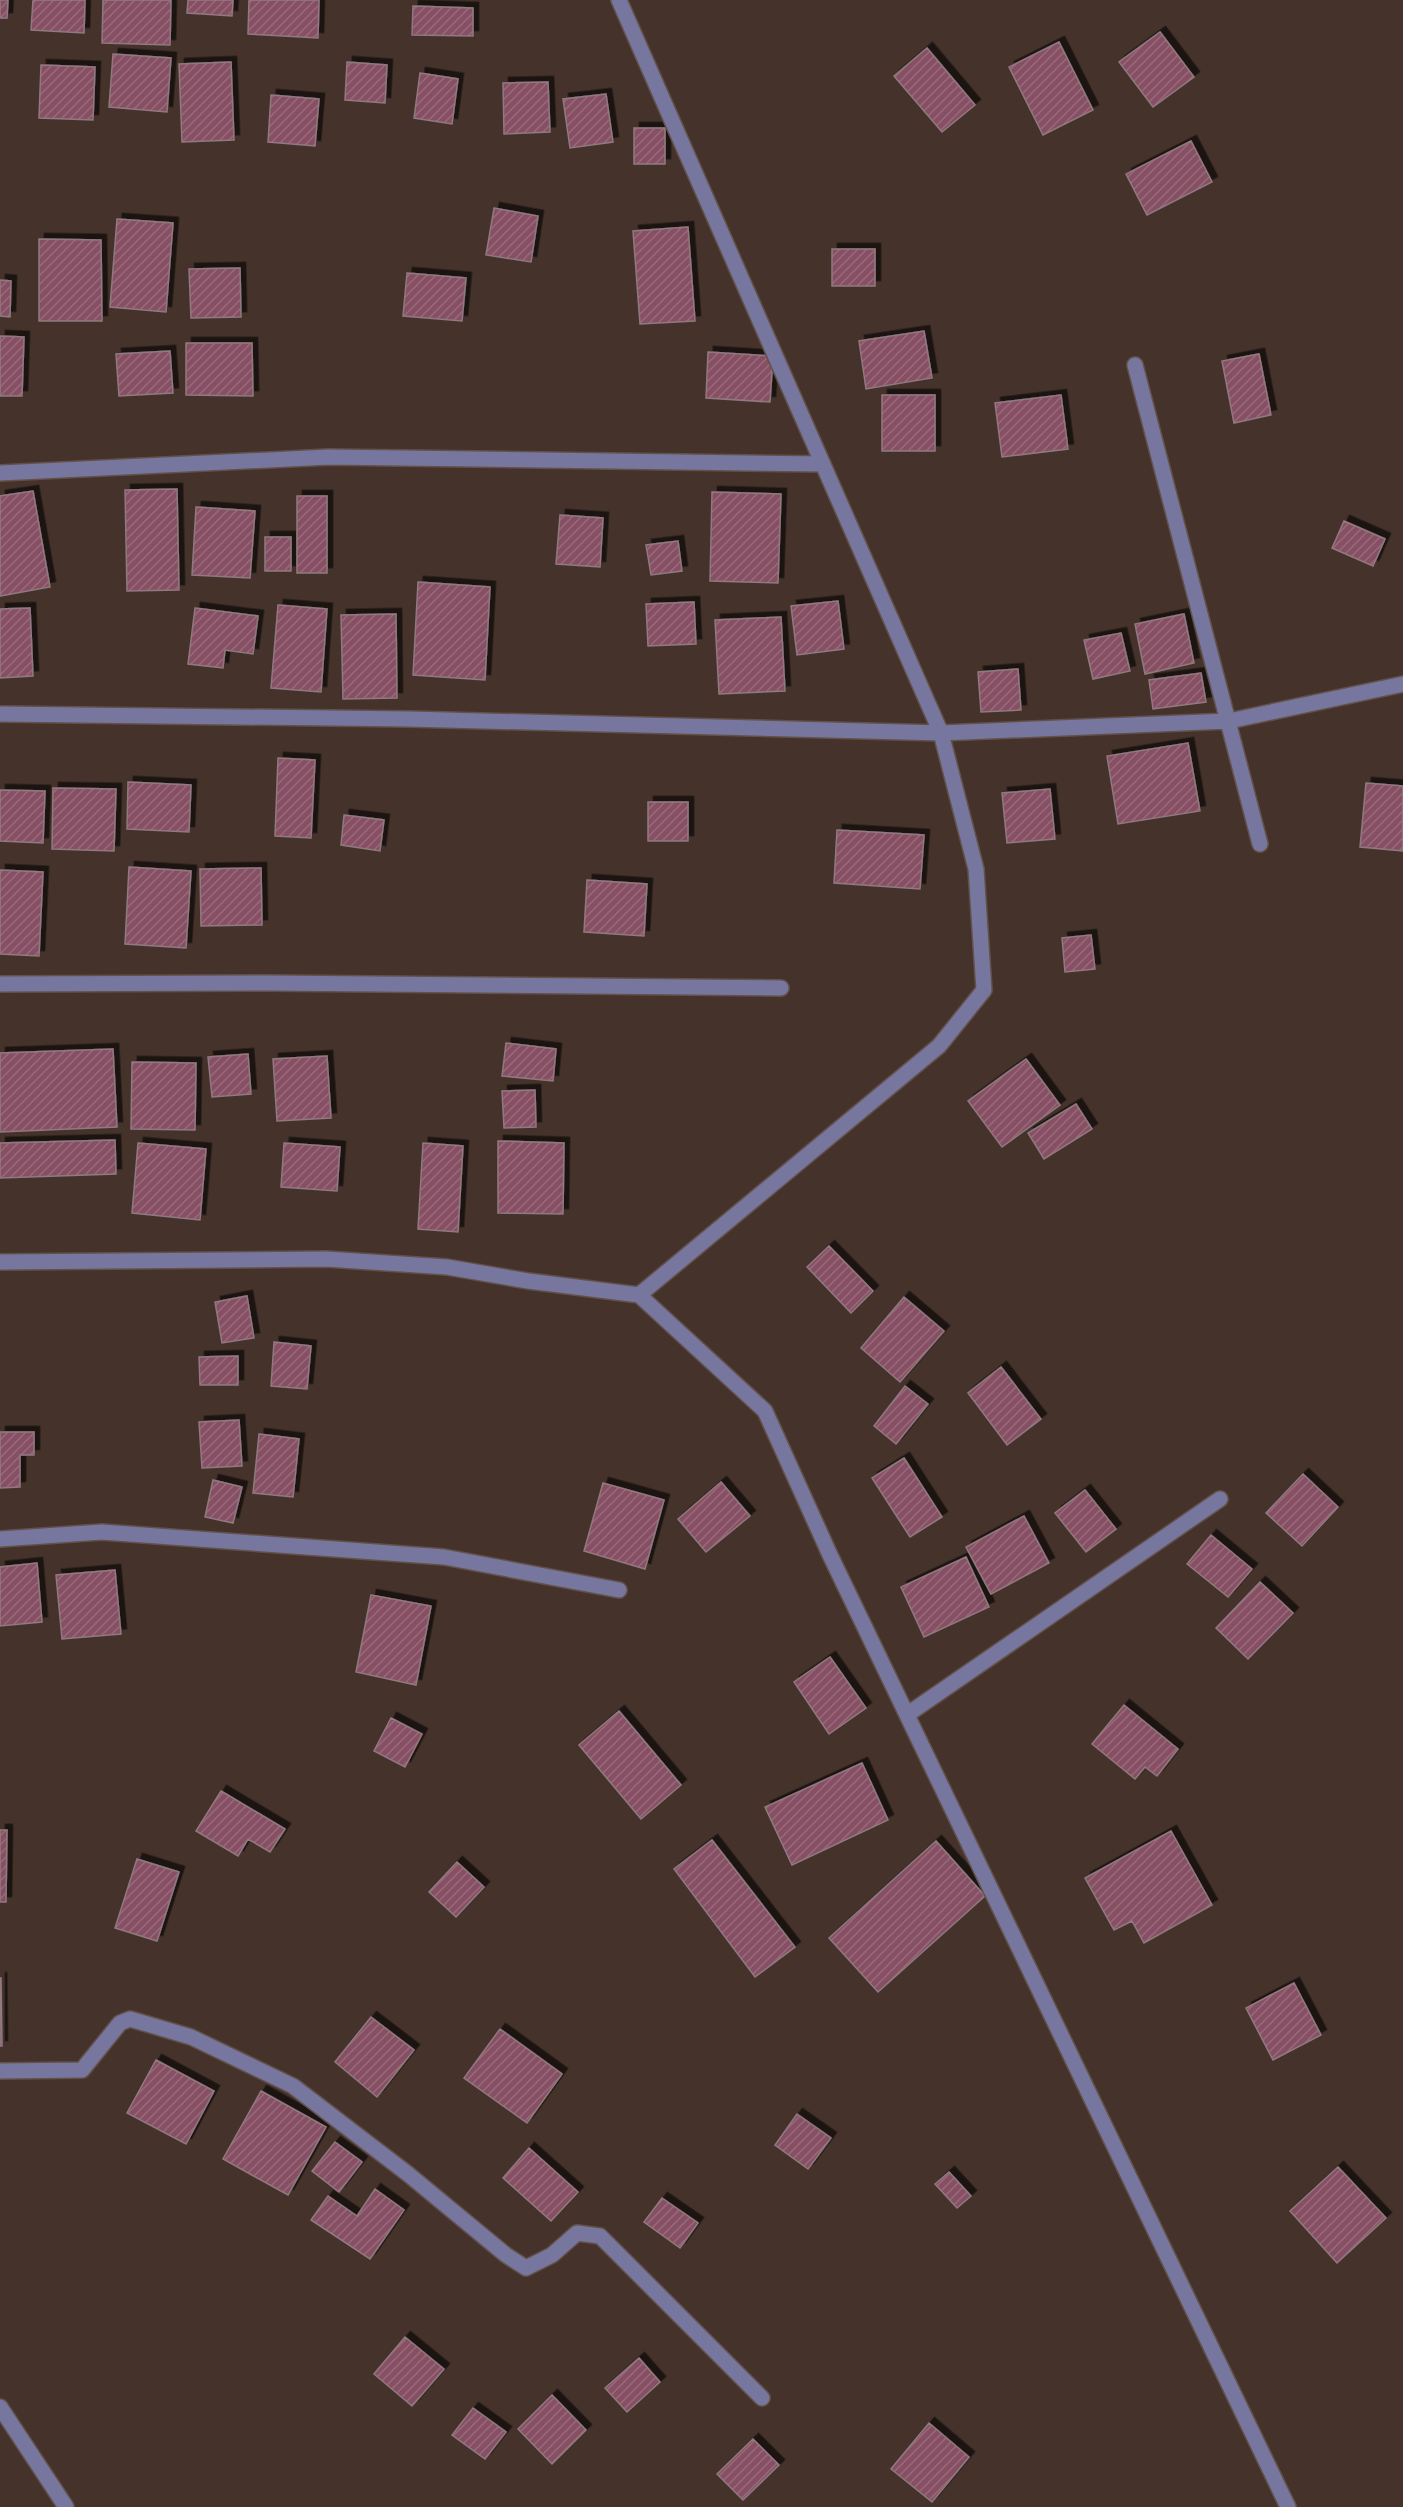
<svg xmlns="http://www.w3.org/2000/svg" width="1403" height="2507" font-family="'Varela Round',sans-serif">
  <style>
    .building { fill: url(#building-hatch); stroke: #907980; stroke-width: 1.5; filter: url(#shadow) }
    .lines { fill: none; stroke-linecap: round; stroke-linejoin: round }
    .minor-casing { stroke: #625149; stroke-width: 18 }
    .minor { stroke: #76769f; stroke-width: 15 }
  </style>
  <defs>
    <pattern id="building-hatch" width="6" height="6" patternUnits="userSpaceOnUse" patternTransform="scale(1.5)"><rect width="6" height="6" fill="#875063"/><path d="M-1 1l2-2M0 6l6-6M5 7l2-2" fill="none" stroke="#996979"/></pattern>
    <filter id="shadow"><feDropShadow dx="5.5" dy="-5.5" stdDeviation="0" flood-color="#0009"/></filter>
  </defs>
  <rect width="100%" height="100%" fill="#45332b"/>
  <!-- building -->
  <path class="building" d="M 0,0 L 8,0 L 7,18 L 0,18 Z
    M 33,0 L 85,0 L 84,33 L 31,30 Z
    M 103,0 L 171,0 L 170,45 L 102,43 Z
    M 188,0 L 233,0 L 232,16 L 187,13 Z
    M 249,0 L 319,0 L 318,38 L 248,34 Z
    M 413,6 L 473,8 L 473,36 L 412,35 Z
    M 1160,32 L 1194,77 L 1153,107 L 1119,62 Z
    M 1059,42 L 1093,110 L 1043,135 L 1009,67 Z
    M 927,48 L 975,105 L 942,132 L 894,76 Z
    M 113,54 L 171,58 L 167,112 L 109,107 Z
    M 231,62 L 234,140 L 182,142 L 179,64 Z
    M 347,62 L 387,65 L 385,103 L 345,100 Z
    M 41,65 L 95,67 L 93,120 L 39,118 Z
    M 420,73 L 458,79 L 452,124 L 414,118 Z
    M 548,82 L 550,132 L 504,134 L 503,83 Z
    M 606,94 L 613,142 L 570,148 L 563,99 Z
    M 271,95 L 319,99 L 315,146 L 268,142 Z
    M 634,128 L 665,128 L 665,164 L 634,164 Z
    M 1191,141 L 1212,182 L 1147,215 L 1126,174 Z
    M 494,208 L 538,216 L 531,262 L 486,255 Z
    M 117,219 L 173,223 L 166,312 L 110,307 Z
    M 688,227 L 695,321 L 640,324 L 633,231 Z
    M 39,239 L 101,240 L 102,321 L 39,321 Z
    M 832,249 L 875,249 L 875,286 L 832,286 Z
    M 240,268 L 241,317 L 191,318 L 189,269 Z
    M 407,273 L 466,278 L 462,321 L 403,316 Z
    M 0,280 L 11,281 L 10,317 L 0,316 Z
    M 924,331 L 932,378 L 866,389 L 859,341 Z
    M 0,336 L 24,337 L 22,396 L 0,396 Z
    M 186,343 L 252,343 L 253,396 L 186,395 Z
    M 170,351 L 173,393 L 119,396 L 116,354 Z
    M 708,352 L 773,356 L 770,402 L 706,398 Z
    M 1259,354 L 1271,415 L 1234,423 L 1222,361 Z
    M 882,395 L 935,395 L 935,451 L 882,451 Z
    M 1061,395 L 1068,449 L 1002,457 L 995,403 Z
    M 177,489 L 179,590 L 127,591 L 125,490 Z
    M 33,491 L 50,587 L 0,596 L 0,496 Z
    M 712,492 L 781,494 L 778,583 L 710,581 Z
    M 297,496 L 327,496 L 327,573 L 297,573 Z
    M 196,507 L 255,511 L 250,578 L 192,575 Z
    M 560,515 L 603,518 L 600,567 L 556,564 Z
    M 1344,521 L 1385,539 L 1373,566 L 1332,548 Z
    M 265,537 L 291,537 L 291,571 L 265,571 Z
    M 678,541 L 682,571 L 651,575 L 646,545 Z
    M 418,582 L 490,587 L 485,680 L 413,675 Z
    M 838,601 L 844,649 L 797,655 L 791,606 Z
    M 694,602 L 696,644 L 648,646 L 646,604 Z
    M 278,605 L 327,609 L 321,692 L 271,688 Z
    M 30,608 L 33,676 L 0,678 L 0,609 Z
    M 195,608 L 258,616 L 253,654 L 225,650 L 223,668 L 188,664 Z
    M 396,614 L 397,698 L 343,699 L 341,615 Z
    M 1184,614 L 1194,663 L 1145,674 L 1135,624 Z
    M 781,617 L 785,691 L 719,694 L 715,620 Z
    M 1121,633 L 1130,671 L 1093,679 L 1084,640 Z
    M 1018,669 L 1021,710 L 981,712 L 978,672 Z
    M 1201,673 L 1206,702 L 1153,709 L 1149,680 Z
    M 1188,743 L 1200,811 L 1118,824 L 1107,756 Z
    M 278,758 L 315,760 L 311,838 L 275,836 Z
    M 128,782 L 191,785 L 189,832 L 127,829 Z
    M 1366,783 L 1403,786 L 1403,851 L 1360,847 Z
    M 53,788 L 116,789 L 114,851 L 52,849 Z
    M 1050,789 L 1055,839 L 1007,843 L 1002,793 Z
    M 0,790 L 45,791 L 43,843 L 0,841 Z
    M 648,802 L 688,802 L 688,841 L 648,841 Z
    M 344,815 L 384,820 L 380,851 L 341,845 Z
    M 837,830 L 924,835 L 920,889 L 834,883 Z
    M 129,867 L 191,871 L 186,948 L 125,944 Z
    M 261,868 L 262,925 L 201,926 L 200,869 Z
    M 0,870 L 43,872 L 39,956 L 0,954 Z
    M 587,880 L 647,884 L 644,936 L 584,932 Z
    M 1091,935 L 1095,969 L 1065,972 L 1062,938 Z
    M 506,1043 L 556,1049 L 553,1081 L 502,1076 Z
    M 113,1049 L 117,1127 L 0,1132 L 0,1053 Z
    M 248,1054 L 251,1094 L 212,1097 L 208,1057 Z
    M 327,1056 L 331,1118 L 277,1121 L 273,1059 Z
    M 1026,1059 L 1060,1105 L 1002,1147 L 968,1101 Z
    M 132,1062 L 196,1063 L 195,1130 L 131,1129 Z
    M 535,1090 L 536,1127 L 504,1128 L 502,1091 Z
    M 1076,1104 L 1092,1129 L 1044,1159 L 1028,1133 Z
    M 115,1140 L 116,1174 L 0,1178 L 0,1143 Z
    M 498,1141 L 564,1143 L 563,1214 L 498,1213 Z
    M 138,1143 L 206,1149 L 200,1220 L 132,1213 Z
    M 284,1143 L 340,1147 L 337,1191 L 281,1187 Z
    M 423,1143 L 463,1146 L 458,1232 L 418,1229 Z
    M 829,1246 L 873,1291 L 851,1313 L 807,1267 Z
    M 247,1296 L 254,1338 L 222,1343 L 215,1302 Z
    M 904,1297 L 944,1331 L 900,1382 L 861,1348 Z
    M 274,1342 L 311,1346 L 307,1389 L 271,1386 Z
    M 238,1356 L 238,1385 L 200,1385 L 199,1357 Z
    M 1001,1367 L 1041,1419 L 1007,1445 L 968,1393 Z
    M 905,1386 L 928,1404 L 896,1444 L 874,1426 Z
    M 239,1420 L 242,1466 L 202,1468 L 199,1422 Z
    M 0,1432 L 34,1432 L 34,1455 L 20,1455 L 20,1487 L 0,1488 Z
    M 259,1434 L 299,1439 L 293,1497 L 253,1493 Z
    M 904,1458 L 942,1517 L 910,1537 L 872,1478 Z
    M 1303,1474 L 1338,1507 L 1302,1546 L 1266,1513 Z
    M 213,1480 L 242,1487 L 233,1523 L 205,1517 Z
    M 721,1482 L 750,1516 L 706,1552 L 678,1519 Z
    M 603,1483 L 664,1500 L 645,1569 L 584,1551 Z
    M 1085,1490 L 1116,1529 L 1086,1552 L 1055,1513 Z
    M 1024,1516 L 1049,1563 L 991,1594 L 966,1547 Z
    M 1211,1535 L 1252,1569 L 1228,1597 L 1187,1564 Z
    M 966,1557 L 989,1607 L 924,1637 L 901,1587 Z
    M 37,1563 L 42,1622 L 0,1626 L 0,1567 Z
    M 115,1570 L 121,1634 L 62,1639 L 56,1575 Z
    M 1260,1582 L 1293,1613 L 1248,1659 L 1216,1628 Z
    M 371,1595 L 431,1606 L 416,1685 L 356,1672 Z
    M 830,1657 L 866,1708 L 829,1734 L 794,1682 Z
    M 1124,1705 L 1178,1749 L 1157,1776 L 1145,1767 L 1135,1779 L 1092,1744 Z
    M 619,1711 L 681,1785 L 641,1819 L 579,1745 Z
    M 391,1718 L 422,1734 L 405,1767 L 374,1751 Z
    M 862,1763 L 888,1820 L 792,1865 L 765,1807 Z
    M 221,1791 L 285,1829 L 270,1852 L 248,1839 L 238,1856 L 196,1831 Z
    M 0,1830 L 7,1830 L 6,1902 L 0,1902 Z
    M 1171,1831 L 1212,1905 L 1144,1943 L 1132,1921 L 1114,1930 L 1085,1878 Z
    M 712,1840 L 795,1947 L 755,1977 L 674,1869 Z
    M 936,1841 L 985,1896 L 878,1992 L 829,1938 Z
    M 137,1859 L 179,1872 L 157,1941 L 115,1928 Z
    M 457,1862 L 484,1887 L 456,1917 L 429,1892 Z
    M 0,1978 L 1,1978 L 2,2046 L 0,2046 Z
    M 1294,1983 L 1321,2035 L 1273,2060 L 1246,2008 Z
    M 371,2017 L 414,2050 L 377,2097 L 335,2062 Z
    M 500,2029 L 562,2074 L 527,2123 L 464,2078 Z
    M 156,2060 L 214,2091 L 186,2144 L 127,2113 Z
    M 261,2091 L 326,2127 L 288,2195 L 223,2159 Z
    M 797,2114 L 831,2138 L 808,2169 L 775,2145 Z
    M 335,2142 L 362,2162 L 339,2192 L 312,2171 Z
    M 529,2148 L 578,2192 L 551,2221 L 503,2178 Z
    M 1338,2167 L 1386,2218 L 1337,2263 L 1290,2211 Z
    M 949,2172 L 971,2196 L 957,2208 L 935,2184 Z
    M 375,2189 L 404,2210 L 370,2259 L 311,2220 L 328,2196 L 357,2216 Z
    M 662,2198 L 698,2223 L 680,2248 L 644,2222 Z
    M 405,2337 L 444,2369 L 412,2406 L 374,2374 Z
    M 639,2358 L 660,2382 L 627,2412 L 605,2388 Z
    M 552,2395 L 586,2430 L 552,2464 L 518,2429 Z
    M 473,2408 L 506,2432 L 485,2459 L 452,2435 Z
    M 929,2423 L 969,2457 L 932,2502 L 891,2469 Z
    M 753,2439 L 779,2465 L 743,2500 L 717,2474 Z"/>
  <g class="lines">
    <!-- minor casing -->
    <g class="minor-casing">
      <path id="minor" d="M 619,0 L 941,733 L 976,869 L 984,990 L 939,1046 L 639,1295
        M 1135,365 L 1260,844
        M 0,473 L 329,457 L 823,464
        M 0,714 L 409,719 L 941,733 L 1229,721 L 1403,684
        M 0,984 L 268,983 L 781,988
        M 0,1262 L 326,1259 L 447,1267 L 528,1281 L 639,1295 L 765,1411 L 830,1555 L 1288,2507
        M 0,1539 L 102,1532 L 444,1557 L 619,1590
        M 908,1714 L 1220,1499
        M 0,2071 L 82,2070 L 120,2023 L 130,2019 L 191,2037 L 293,2086 L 408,2174 L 506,2255 L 526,2268 L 552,2255 L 577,2233 L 600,2236 L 762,2398
        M 0,2407 L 66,2507"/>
    </g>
    <!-- minor -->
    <use href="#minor" class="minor"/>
  </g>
</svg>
